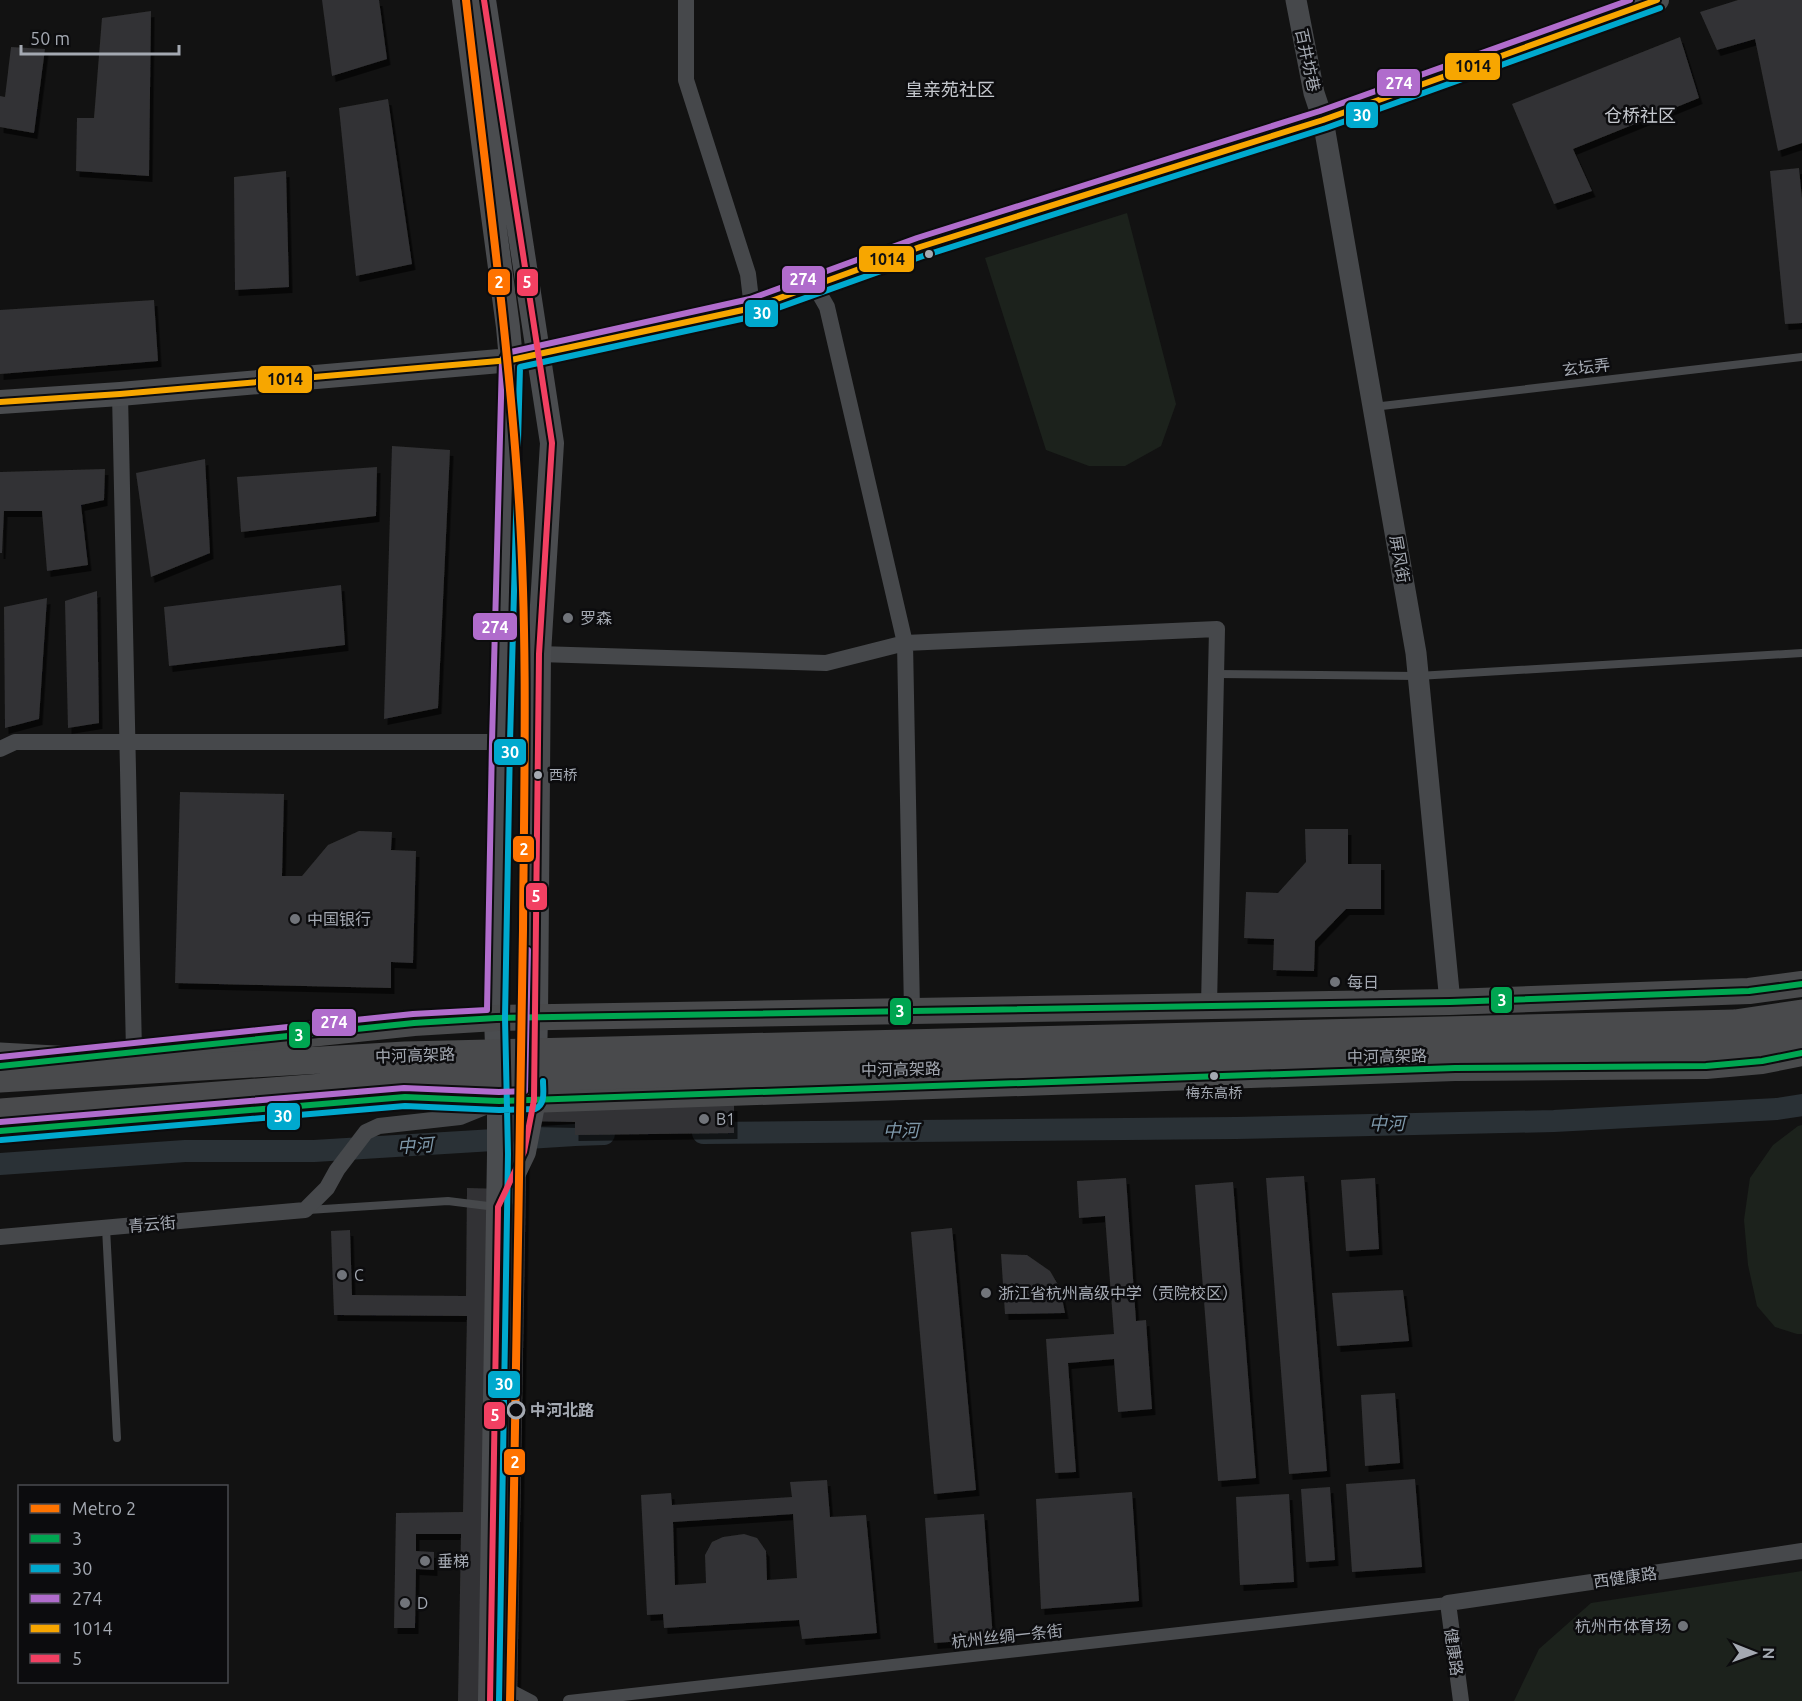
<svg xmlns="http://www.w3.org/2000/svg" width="1802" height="1701" font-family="Ubuntu,'Noto Sans SC',sans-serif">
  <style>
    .green { fill: #1c221c }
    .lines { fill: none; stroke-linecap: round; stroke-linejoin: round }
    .canal { stroke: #2a3136; stroke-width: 22 }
    .building { fill: #323234; fill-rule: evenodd; filter: url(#shadow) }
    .service { stroke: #46484b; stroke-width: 8 }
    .pedestrian { stroke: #46484b; stroke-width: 12 }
    .minor { stroke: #46484b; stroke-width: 16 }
    .tertiary { stroke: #46484b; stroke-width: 21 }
    .secondary { stroke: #4a4c4f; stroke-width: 24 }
    .primary { stroke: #494a4c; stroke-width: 26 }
    .trunk { stroke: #494a4c; stroke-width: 27 }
    .bus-1-casing { stroke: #0c0c0e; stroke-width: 10 }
    .bus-2-casing { stroke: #0c0c0e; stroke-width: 10 }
    .bus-3-casing { stroke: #0c0c0e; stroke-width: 10 }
    .bus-4-casing { stroke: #0c0c0e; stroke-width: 10 }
    .bus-5-casing { stroke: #0c0c0e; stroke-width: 10 }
    .bus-1 { stroke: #00a651; stroke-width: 6 }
    .bus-2 { stroke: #00a9ce; stroke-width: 6 }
    .bus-3 { stroke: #b06ccc; stroke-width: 6 }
    .bus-4 { stroke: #f7a600; stroke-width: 6 }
    .bus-5 { stroke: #f24062; stroke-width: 6 }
    .metro-1-casing { stroke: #0c0c0e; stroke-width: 12 }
    .metro-1 { stroke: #ff7300; stroke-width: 8 }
    .bus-dot { fill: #a4a9b2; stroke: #0c0c0e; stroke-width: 2 }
    .poi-dot { fill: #71747a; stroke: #0c0c0e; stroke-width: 2 }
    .stop-dot { fill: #0c0c0e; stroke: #a4a9b2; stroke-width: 3 }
    .labels { text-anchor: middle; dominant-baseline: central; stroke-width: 5; stroke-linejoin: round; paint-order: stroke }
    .bus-label { font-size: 14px; fill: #a4a9b2; stroke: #0c0c0e; text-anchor: start }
    .street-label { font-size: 16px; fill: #a4a9b2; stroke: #0c0c0e }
    .poi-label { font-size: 16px; fill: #a4a9b2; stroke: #0c0c0e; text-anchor: start }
    .stop-label { font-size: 16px; font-weight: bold; fill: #a4a9b2; stroke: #0c0c0e; text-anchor: start }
    .neighbourhood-label { font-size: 18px; fill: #c5c8ce; stroke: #0c0c0e }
    .water-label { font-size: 18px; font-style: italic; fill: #7e98aa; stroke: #0c0c0e }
    .line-badge { stroke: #0c0c0e; stroke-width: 2 }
    .badge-label { font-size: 16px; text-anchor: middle; font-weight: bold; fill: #fff }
    .pale-badge-label { font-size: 16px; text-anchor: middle; font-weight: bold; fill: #111 }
  </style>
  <defs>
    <filter id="shadow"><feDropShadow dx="3.5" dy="6" stdDeviation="0" flood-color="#0009"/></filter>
  </defs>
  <rect width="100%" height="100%" fill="#121212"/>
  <!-- green -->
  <path class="green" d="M 1127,213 L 1176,404 L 1161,446 L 1125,466 L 1089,466 L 1046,450 L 985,258 Z
    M 1802,1125 L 1802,1334 L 1797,1334 L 1775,1327 L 1757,1306 L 1748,1265 L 1744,1220 L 1750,1178 L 1773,1145 L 1798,1126 Z
    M 1802,1571 L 1802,1701 L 1514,1701 L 1539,1649 L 1591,1603 Z"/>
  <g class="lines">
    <!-- canal -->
    <path class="canal" d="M 703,1133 L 1236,1128 L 1554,1121 L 1777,1109 L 1802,1105
      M 0,1164 L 185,1151 L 314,1151 L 575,1135 L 604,1134"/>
  </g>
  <!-- building -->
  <path class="building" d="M 322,0 L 379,0 L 387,59 L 332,76 Z
    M 1738,0 L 1802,0 L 1802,143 L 1778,151 L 1755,39 L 1717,50 L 1700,12 Z
    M 151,11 L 149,176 L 76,171 L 77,118 L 94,118 L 102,18 Z
    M 1680,37 L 1699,98 L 1573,149 L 1592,191 L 1554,204 L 1512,104 Z
    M 11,47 L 45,49 L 34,133 L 0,127 L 0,96 L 5,97 Z
    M 388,99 L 412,264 L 356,276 L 339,108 Z
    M 1799,168 L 1802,199 L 1802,323 L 1785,324 L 1770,171 Z
    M 286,171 L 289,287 L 235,290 L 234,177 Z
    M 154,300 L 158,361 L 0,374 L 0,310 Z
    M 392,446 L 450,450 L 438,708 L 384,719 Z
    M 205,459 L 210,553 L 151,577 L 136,473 Z
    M 377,467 L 376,516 L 241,532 L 237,477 Z
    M 105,469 L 104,500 L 81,505 L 88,565 L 47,571 L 42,511 L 4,511 L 2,553 L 0,553 L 0,472 Z
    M 341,585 L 345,645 L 169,666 L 164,607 Z
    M 97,591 L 99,723 L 68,728 L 65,601 Z
    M 47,598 L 39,719 L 5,728 L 4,607 Z
    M 180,792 L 284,794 L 282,876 L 302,876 L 328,845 L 359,831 L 392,832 L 391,850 L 416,851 L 413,963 L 391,962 L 391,988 L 175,983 Z
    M 1305,829 L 1348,829 L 1348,864 L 1381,864 L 1381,909 L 1346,909 L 1315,941 L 1314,971 L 1273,970 L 1274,939 L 1244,938 L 1246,892 L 1278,893 L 1306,862 Z
    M 734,1105 L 734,1133 L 575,1135 L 575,1122 L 527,1121 L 517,1701 L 458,1701 L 461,1534 L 416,1534 L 416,1551 L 434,1552 L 434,1570 L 416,1569 L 415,1628 L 394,1628 L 396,1513 L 463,1512 L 467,1316 L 334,1315 L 331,1231 L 350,1230 L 352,1295 L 466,1296 L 467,1188 L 505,1189 L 507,1107 Z
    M 1304,1176 L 1327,1471 L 1289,1474 L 1266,1178 Z
    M 1126,1178 L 1136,1321 L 1146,1320 L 1152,1409 L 1118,1412 L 1114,1359 L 1068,1363 L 1076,1472 L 1055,1473 L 1046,1339 L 1114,1334 L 1105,1216 L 1079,1218 L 1077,1181 Z
    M 1375,1178 L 1379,1249 L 1346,1251 L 1341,1180 Z
    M 1233,1182 L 1256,1478 L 1218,1481 L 1195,1185 Z
    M 952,1228 L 976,1490 L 934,1494 L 911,1232 Z
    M 1001,1254 L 1027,1255 L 1050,1271 L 1060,1288 L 1065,1313 L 1005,1314 Z
    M 1403,1290 L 1409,1341 L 1337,1346 L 1332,1293 Z
    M 1395,1393 L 1400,1463 L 1365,1466 L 1361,1395 Z
    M 1415,1479 L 1422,1567 L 1352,1572 L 1346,1484 Z
    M 827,1480 L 830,1517 L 866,1515 L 877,1633 L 802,1639 L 799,1620 L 664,1628 L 663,1614 L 647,1615 L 641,1495 L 671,1493 L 672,1505 L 792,1497 L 790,1482 ZM 793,1514 L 797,1578 L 767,1580 L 766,1551 L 757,1538 L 744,1534 L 723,1537 L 712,1542 L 705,1555 L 706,1583 L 675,1585 L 673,1522 Z
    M 1330,1487 L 1335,1560 L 1306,1562 L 1301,1489 Z
    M 1132,1492 L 1139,1601 L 1041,1609 L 1036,1499 Z
    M 1289,1494 L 1294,1582 L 1240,1585 L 1236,1497 Z
    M 984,1514 L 993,1639 L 934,1643 L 925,1518 Z"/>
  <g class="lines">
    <!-- service -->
    <path class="service" d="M 1373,407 L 1802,357
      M 1216,674 L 1418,676 L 1802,653
      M 308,1210 L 448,1201 L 496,1207
      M 106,1228 L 117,1438"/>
    <!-- pedestrian -->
    <path class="pedestrian" d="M 490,1679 L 532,1701
      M 569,1701 L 1448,1603"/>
    <!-- minor -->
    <path class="minor" d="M 686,0 L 686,80 L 748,274 L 752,308
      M 815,286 L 827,307 L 905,643 L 912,1011
      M 120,394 L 134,1052
      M 539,654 L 826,663 L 905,643 L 1217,629 L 1209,1006
      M 0,749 L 15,742 L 501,742
      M 0,1237 L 305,1210 L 327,1188 L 337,1170 L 366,1132 L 379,1126 L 460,1117 L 492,1104
      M 1461,1701 L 1448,1603 L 1802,1551"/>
    <!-- tertiary -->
    <path class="tertiary" d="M 1296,0 L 1314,93 L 1323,120 L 1416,653 L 1450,1002"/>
    <!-- secondary -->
    <path class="secondary" d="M 464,0 L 508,327 L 511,360 L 501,742 L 496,1018 L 499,1101 L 499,1154 L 490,1701
      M 484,0 L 552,443 L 539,654 L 536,1017 L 534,1100 L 524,1152 L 501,1200
      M 0,402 L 120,394 L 511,360 L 752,308 L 920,247 L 1323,120 L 1657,0"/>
    <!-- primary -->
    <path class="primary" d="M 53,1061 L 414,1023 L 496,1018 L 1450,1002 L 1749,991 L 1802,984
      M 0,1131 L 405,1097 L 499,1101 L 1455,1068 L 1706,1066 L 1762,1061 L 1802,1053"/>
    <!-- trunk -->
    <path class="trunk" d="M 0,1056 L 73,1060
      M 0,1079 L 405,1055 L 1735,1023 L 1802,1013
      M 0,1112 L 400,1081 L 1743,1047 L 1802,1039"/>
    <!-- bus-1 casing -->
    <g class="bus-1-casing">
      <path id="bus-1" d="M 0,1066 L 414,1023 L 496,1018 L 1450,1002 L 1749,991 L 1802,984
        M 0,1131 L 405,1097 L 499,1101 L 1455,1068 L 1706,1066 L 1762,1061 L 1802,1053"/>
    </g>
    <!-- bus-2 casing -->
    <g class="bus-2-casing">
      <path id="bus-2" d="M 1,1140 L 405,1106 L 499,1110 L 535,1109 C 546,1104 543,1091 543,1081
        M 499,1701 L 508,1154 L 505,1018 L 510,742 L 520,367 L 755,316 L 923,256 L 1326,128 L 1660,8"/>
    </g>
    <!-- bus-3 casing -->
    <g class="bus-3-casing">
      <path id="bus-3" d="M 0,1057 L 413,1014 L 487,1010 L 492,742 L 502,360 L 506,353 L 750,299 L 917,238 L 1320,111 L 1630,0
        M 0,1122 L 404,1088 L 499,1092 L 525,1091 L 528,950"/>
    </g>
    <!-- bus-4 casing -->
    <g class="bus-4-casing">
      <path id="bus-4" d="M 0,402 L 120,394 L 511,360 L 752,308 L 920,247 L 1323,120 L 1657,0"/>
    </g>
    <!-- bus-5 casing -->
    <g class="bus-5-casing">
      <path id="bus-5" d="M 484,0 L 552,443 L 539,654 L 534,1100 L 524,1152 L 498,1207 L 490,1701"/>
    </g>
    <!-- bus-1 -->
    <use href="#bus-1" class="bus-1"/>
    <!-- bus-2 -->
    <use href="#bus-2" class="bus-2"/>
    <!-- bus-3 -->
    <use href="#bus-3" class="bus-3"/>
    <!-- bus-4 -->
    <use href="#bus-4" class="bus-4"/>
    <!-- bus-5 -->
    <use href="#bus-5" class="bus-5"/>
    <!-- metro-1 casing -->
    <g class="metro-1-casing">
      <path id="metro-1" d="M 466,0 C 485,167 508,334 519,502 C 528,645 524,788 523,930 C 521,1187 515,1444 510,1701"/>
    </g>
    <!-- metro-1 -->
    <use href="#metro-1" class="metro-1"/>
  </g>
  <!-- markers -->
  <g class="bus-dot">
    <circle cx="929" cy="254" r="5"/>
    <circle cx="538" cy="775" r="5"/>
    <circle cx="1214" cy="1076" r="5"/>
  </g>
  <g class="poi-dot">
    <circle cx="568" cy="618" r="6"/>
    <circle cx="295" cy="919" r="6"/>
    <circle cx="1335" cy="982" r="6"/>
    <circle cx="704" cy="1119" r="6"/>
    <circle cx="342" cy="1275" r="6"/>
    <circle cx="986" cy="1293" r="6"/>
    <circle cx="425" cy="1561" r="6"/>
    <circle cx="405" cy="1603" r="6"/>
    <circle cx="1683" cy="1626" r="6"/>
  </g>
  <circle class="stop-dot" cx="516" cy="1410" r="8"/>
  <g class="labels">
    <!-- bus labels -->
    <g class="bus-label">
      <text x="549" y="775">西桥</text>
      <text x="1214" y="1093" text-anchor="middle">梅东高桥</text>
    </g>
    <!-- street labels -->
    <g class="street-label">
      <text transform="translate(1308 60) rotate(78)">百井坊巷</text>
      <text transform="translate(1586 367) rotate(-7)">玄坛弄</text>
      <text transform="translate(1400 559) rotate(80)">屏风街</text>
      <text transform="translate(415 1055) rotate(-2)">中河高架路</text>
      <text transform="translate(1387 1056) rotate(-1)">中河高架路</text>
      <text transform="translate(901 1069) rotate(-1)">中河高架路</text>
      <text transform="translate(152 1224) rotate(-5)">青云街</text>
      <text transform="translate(1625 1577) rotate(-8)">西健康路</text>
      <text transform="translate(1007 1636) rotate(-6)">杭州丝绸一条街</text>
      <text transform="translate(1454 1652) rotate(82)">健康路</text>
    </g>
    <!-- poi labels -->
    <g class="poi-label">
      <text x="580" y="618">罗森</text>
      <text x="307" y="919">中国银行</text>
      <text x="1347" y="982">每日</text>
      <text x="716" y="1119">B1</text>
      <text x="354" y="1275">C</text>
      <text x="998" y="1293">浙江省杭州高级中学（贡院校区）</text>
      <text x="437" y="1561">垂梯</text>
      <text x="417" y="1603">D</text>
      <text x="1671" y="1626" text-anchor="end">杭州市体育场</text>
    </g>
    <!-- stop labels -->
    <g class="stop-label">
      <text x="530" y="1410">中河北路</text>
    </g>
    <!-- neighbourhood labels -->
    <g class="neighbourhood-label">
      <text x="950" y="89">皇亲苑社区</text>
      <text x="1640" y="115">仓桥社区</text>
    </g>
    <!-- water labels -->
    <g class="water-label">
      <text transform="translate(1387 1123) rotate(-1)">中河</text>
      <text transform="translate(901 1130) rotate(-1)">中河</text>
      <text transform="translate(415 1145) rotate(-4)">中河</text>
    </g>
  </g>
  <g class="line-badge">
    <rect x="1444" y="52" width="57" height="29" rx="6" fill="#f7a600"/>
    <rect x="1376" y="68" width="45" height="29" rx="6" fill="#b06ccc"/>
    <rect x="1345" y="101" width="34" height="28" rx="6" fill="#00a9ce"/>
    <rect x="858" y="245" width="57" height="28" rx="6" fill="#f7a600"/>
    <rect x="781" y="265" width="45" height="29" rx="6" fill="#b06ccc"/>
    <rect x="487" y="268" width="24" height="28" rx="6" fill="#ff7300"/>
    <rect x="516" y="268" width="23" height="29" rx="6" fill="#f24062"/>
    <rect x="744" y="299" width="35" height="29" rx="6" fill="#00a9ce"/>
    <rect x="257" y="365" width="56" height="29" rx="6" fill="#f7a600"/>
    <rect x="472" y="612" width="46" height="29" rx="6" fill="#b06ccc"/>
    <rect x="493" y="738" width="34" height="28" rx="6" fill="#00a9ce"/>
    <rect x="512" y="835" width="23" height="28" rx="6" fill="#ff7300"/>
    <rect x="525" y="882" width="23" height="29" rx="6" fill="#f24062"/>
    <rect x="1490" y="986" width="23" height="28" rx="6" fill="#00a651"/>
    <rect x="889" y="997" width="23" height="29" rx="6" fill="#00a651"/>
    <rect x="311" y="1008" width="46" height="29" rx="6" fill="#b06ccc"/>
    <rect x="288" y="1021" width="23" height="28" rx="6" fill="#00a651"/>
    <rect x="266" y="1102" width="35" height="29" rx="6" fill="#00a9ce"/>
    <rect x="487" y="1370" width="34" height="29" rx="6" fill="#00a9ce"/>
    <rect x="483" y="1401" width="23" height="29" rx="6" fill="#f24062"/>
    <rect x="503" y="1448" width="23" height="28" rx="6" fill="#ff7300"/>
  </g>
  <g class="badge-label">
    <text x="1399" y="89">274</text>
    <text x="1362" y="121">30</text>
    <text x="803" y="285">274</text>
    <text x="499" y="288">2</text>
    <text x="527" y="288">5</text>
    <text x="762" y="319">30</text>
    <text x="495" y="633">274</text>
    <text x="510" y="758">30</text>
    <text x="524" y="855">2</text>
    <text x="536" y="902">5</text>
    <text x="1502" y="1006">3</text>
    <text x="900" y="1017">3</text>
    <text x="334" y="1028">274</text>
    <text x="299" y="1041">3</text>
    <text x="283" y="1122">30</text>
    <text x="504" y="1390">30</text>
    <text x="495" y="1421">5</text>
    <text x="515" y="1468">2</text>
  </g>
  <g class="pale-badge-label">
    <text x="1473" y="72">1014</text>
    <text x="887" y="265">1014</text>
    <text x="285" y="385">1014</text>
  </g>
  <!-- legend -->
  <rect x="18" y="1485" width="210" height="198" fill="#0c0c0e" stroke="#494b50" stroke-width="1.5"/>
  <rect x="30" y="1504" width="30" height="9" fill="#ff7300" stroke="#494b50" stroke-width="1.5"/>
  <text x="72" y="1515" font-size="18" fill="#a4a9b2">Metro 2</text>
  <rect x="30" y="1534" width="30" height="9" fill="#00a651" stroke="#494b50" stroke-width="1.5"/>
  <text x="72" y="1545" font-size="18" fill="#a4a9b2">3</text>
  <rect x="30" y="1564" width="30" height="9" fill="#00a9ce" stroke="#494b50" stroke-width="1.5"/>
  <text x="72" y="1575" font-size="18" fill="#a4a9b2">30</text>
  <rect x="30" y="1594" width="30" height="9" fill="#b06ccc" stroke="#494b50" stroke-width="1.5"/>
  <text x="72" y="1605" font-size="18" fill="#a4a9b2">274</text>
  <rect x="30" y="1624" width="30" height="9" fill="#f7a600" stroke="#494b50" stroke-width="1.5"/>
  <text x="72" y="1635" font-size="18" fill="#a4a9b2">1014</text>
  <rect x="30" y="1654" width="30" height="9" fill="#f24062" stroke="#494b50" stroke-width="1.5"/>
  <text x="72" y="1665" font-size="18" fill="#a4a9b2">5</text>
  <!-- north arrow -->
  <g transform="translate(1754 1653) rotate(91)" stroke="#0c0c0e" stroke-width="4.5" paint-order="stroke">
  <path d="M0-4.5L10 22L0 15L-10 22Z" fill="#a4a9b2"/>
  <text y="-9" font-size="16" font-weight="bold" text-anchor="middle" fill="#a4a9b2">N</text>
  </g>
  <!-- scale -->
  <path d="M21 45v9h158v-9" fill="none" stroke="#a4a9b2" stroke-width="3"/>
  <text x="30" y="45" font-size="18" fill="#a4a9b2" stroke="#0c0c0e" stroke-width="4.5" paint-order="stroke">50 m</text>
</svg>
